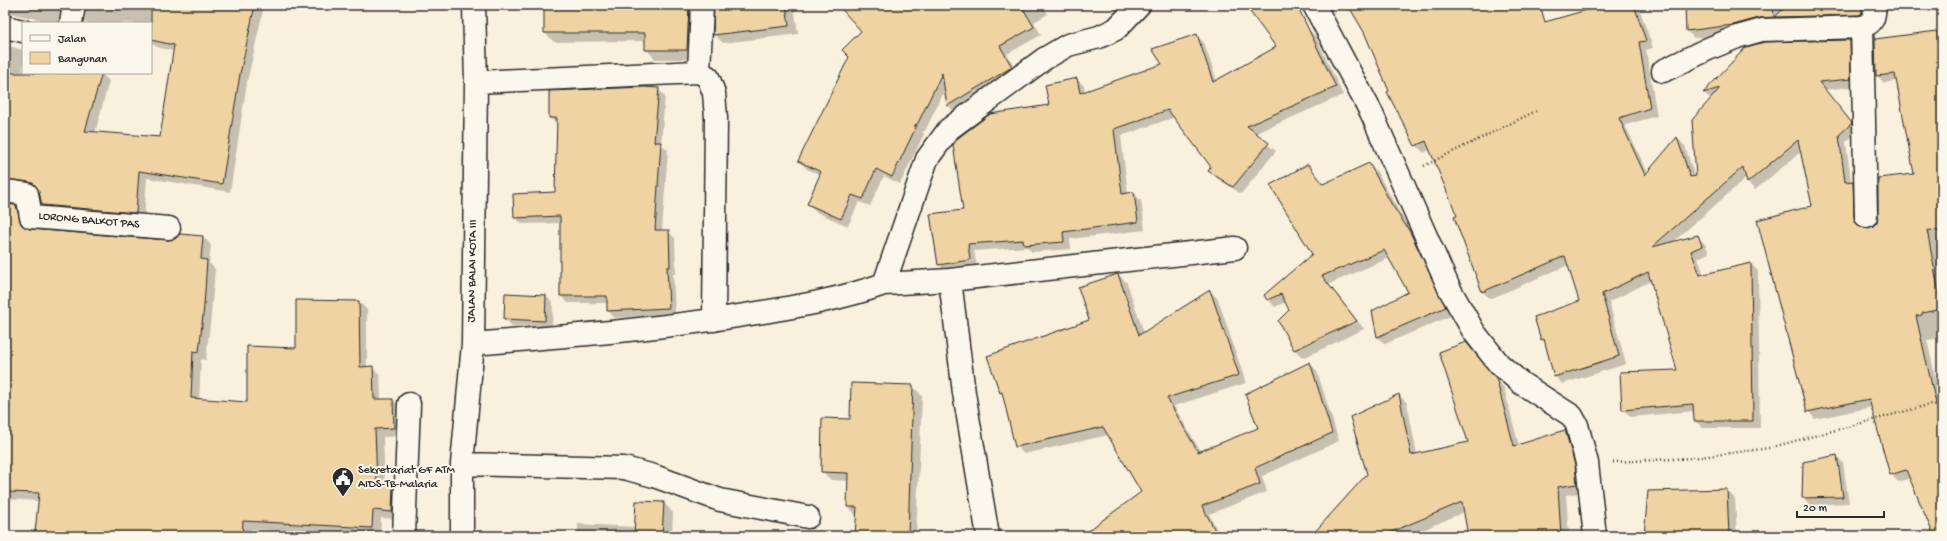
<svg xmlns="http://www.w3.org/2000/svg" width="1947" height="541" font-family="'Gochi Hand',sans-serif">
  <style>
    .shadow { fill: #0003 }
    .building { fill: #efd3a3; stroke: #2b2b2b }
    .lines { fill: none; stroke-linecap: round; stroke-linejoin: round }
    .minor-casing { stroke: #2b2b2b; stroke-width: 25 }
    .path { stroke: #2b2b2b; stroke-width: 2.5; stroke-dasharray: 1 3; stroke-linecap: butt }
    .minor { stroke: #fbf7ec; stroke-width: 22 }
    .labels { text-anchor: middle; dominant-baseline: central; stroke-width: 4; stroke-linejoin: round; paint-order: stroke }
    .street-label { font-size: 12px; fill: #2b2b2b; stroke: #fbf7ec }
    .poi-label { font-size: 12px; fill: #2b2b2b; stroke: #fbf7ec; text-anchor: start }
  </style>
  <rect width="100%" height="100%" fill="#f9f0dd"/>
  <filter id="ink" filterUnits="userSpaceOnUse"><feTurbulence type="fractalNoise" baseFrequency=".025" numOctaves="2"/><feDisplacementMap in="SourceGraphic" scale="8" xChannelSelector="R" yChannelSelector="G"/><feConvolveMatrix kernelMatrix="1 2 1 2 8 2 1 2 1" color-interpolation-filters="sRGB"/></filter>
  <g filter="url(#ink)">
    <!-- shadow -->
    <path class="shadow" d="M 5,5 L 73,5 L 68,23 L 55,23 L 5,12 Z
      M 86,5 L 258,5 L 263,11 L 247,82 L 230,192 L 147,178 L 144,220 L 51,213 L 43,205 L 40,192 L 38,189 L 15,186 L 5,190 L 5,45 L 23,50 L 23,73 L 101,73 L 109,81 L 95,133 L 161,138 L 174,51 L 157,47 L 151,43 L 151,23 L 85,23 Z
      M 545,5 L 703,5 L 696,59 L 655,59 L 646,49 L 646,41 L 554,42 L 545,33 Z
      M 714,5 L 794,5 L 798,34 L 723,43 L 714,34 Z
      M 839,5 L 1043,5 L 1048,14 L 1034,22 L 1041,35 L 1007,54 L 1019,74 L 955,113 L 948,105 L 945,89 L 925,131 L 922,132 L 924,134 L 900,184 L 884,176 L 870,206 L 859,202 L 848,226 L 816,212 L 808,204 L 821,175 L 807,169 L 799,161 L 863,31 Z
      M 1246,5 L 1297,5 L 1307,30 L 1308,29 L 1316,37 L 1343,95 L 1254,134 L 1276,151 L 1241,194 L 1217,178 L 1210,171 L 1212,167 L 1175,117 L 1121,136 L 1128,194 L 1134,193 L 1141,201 L 1145,230 L 1070,239 L 1071,249 L 1032,252 L 1027,247 L 974,251 L 977,267 L 946,272 L 939,264 L 964,210 L 1051,106 L 1077,79 L 1084,86 L 1085,92 L 1163,65 L 1196,35 L 1204,43 L 1217,81 L 1277,47 Z
      M 1349,5 L 1539,5 L 1517,31 L 1593,9 L 1592,5 L 1638,5 L 1653,48 L 1646,50 L 1657,116 L 1625,125 L 1648,173 L 1677,138 L 1685,146 L 1695,177 L 1697,177 L 1711,99 L 1704,93 L 1747,48 L 1849,41 L 1857,48 L 1858,86 L 1825,90 L 1858,131 L 1846,142 L 1851,182 L 1860,190 L 1862,228 L 1873,228 L 1915,174 L 1897,81 L 1884,83 L 1877,75 L 1935,33 L 1942,40 L 1942,338 L 1927,340 L 1942,406 L 1942,528 L 1911,478 L 1898,482 L 1891,474 L 1873,407 L 1815,419 L 1808,411 L 1814,207 L 1802,151 L 1755,190 L 1748,183 L 1746,178 L 1672,243 L 1698,237 L 1705,244 L 1709,253 L 1698,258 L 1704,275 L 1751,264 L 1758,271 L 1760,428 L 1703,428 L 1695,421 L 1695,411 L 1631,417 L 1623,409 L 1678,371 L 1651,281 L 1609,302 L 1626,364 L 1562,384 L 1555,376 L 1546,343 L 1542,339 L 1580,301 L 1568,265 L 1490,299 L 1482,291 L 1458,217 L 1431,149 L 1424,153 L 1416,145 L 1365,32 Z
      M 1686,5 L 1872,5 L 1868,20 L 1694,38 L 1687,31 Z
      M 658,89 L 665,96 L 661,144 L 668,150 L 662,231 L 668,231 L 675,238 L 676,274 L 673,274 L 675,314 L 615,318 L 608,311 L 608,303 L 568,303 L 561,296 L 561,223 L 522,224 L 515,217 L 556,193 L 558,125 L 550,118 Z
      M 1369,164 L 1377,172 L 1400,213 L 1418,240 L 1453,315 L 1385,344 L 1377,337 L 1409,293 L 1389,258 L 1329,284 L 1364,329 L 1303,358 L 1295,350 L 1279,321 L 1290,310 L 1286,302 L 1275,307 L 1268,299 L 1313,254 L 1308,165 L 1324,185 Z
      M 5,204 L 16,206 L 24,214 L 28,229 L 168,241 L 203,237 L 211,245 L 209,263 L 215,269 L 211,315 L 206,360 L 201,359 L 199,400 L 248,403 L 297,349 L 297,301 L 359,302 L 367,310 L 367,367 L 372,367 L 380,375 L 381,400 L 393,400 L 401,408 L 402,436 L 383,437 L 385,485 L 393,486 L 401,494 L 400,519 L 381,518 L 380,536 L 305,536 L 305,532 L 251,529 L 251,536 L 37,536 L 36,532 L 39,501 L 5,499 Z
      M 1119,275 L 1127,283 L 1144,333 L 1210,291 L 1218,299 L 1246,383 L 1174,406 L 1201,452 L 1259,428 L 1310,363 L 1317,371 L 1339,441 L 1262,476 L 1267,492 L 1209,514 L 1220,536 L 1080,536 L 1142,492 L 1108,435 L 1024,454 L 1016,446 L 1004,396 L 1001,392 L 1090,321 L 1079,288 Z
      M 506,294 L 546,296 L 553,303 L 552,328 L 512,326 L 505,319 Z
      M 1466,343 L 1504,388 L 1519,446 L 1565,431 L 1573,439 L 1584,492 L 1566,495 L 1569,536 L 1469,536 L 1464,512 L 1409,536 L 1312,536 L 1368,474 L 1351,417 L 1399,395 L 1407,403 L 1417,454 L 1469,442 Z
      M 913,386 L 922,396 L 916,536 L 856,536 L 857,516 L 848,507 L 849,481 L 831,480 L 822,471 L 851,420 Z
      M 1836,456 L 1843,463 L 1849,503 L 1810,505 L 1803,498 Z
      M 1727,490 L 1735,499 L 1737,536 L 1645,536 L 1649,492 Z
      M 664,503 L 673,513 L 672,536 L 578,536 L 578,524 L 635,527 Z
      M 1287,529 L 1294,536 L 1273,536 Z"/>
    <!-- building -->
    <path class="building" d="M 151,5 L 255,5 L 240,74 L 222,184 L 139,171 L 136,213 L 42,205 L 39,192 L 35,185 L 29,182 L 5,179 L 5,73 L 102,73 L 85,131 L 160,137 L 174,45 L 151,40 Z
      M 544,5 L 689,5 L 687,50 L 645,50 L 645,33 L 544,33 Z
      M 714,5 L 786,5 L 789,26 L 713,35 Z
      M 838,5 L 1021,5 L 1034,27 L 1000,46 L 1012,67 L 947,106 L 942,73 L 918,123 L 914,126 L 917,125 L 892,177 L 876,169 L 863,199 L 852,195 L 841,219 L 807,204 L 821,172 L 798,161 L 849,57 L 842,50 L 861,31 Z
      M 1245,5 L 1297,5 L 1336,87 L 1247,126 L 1269,143 L 1233,187 L 1208,171 L 1211,167 L 1168,110 L 1114,129 L 1122,194 L 1134,192 L 1138,222 L 1063,232 L 1064,242 L 1024,245 L 1023,240 L 968,244 L 970,260 L 938,265 L 930,214 L 963,210 L 953,145 L 958,138 L 990,114 L 1049,105 L 1045,85 L 1077,78 L 1080,93 L 1162,64 L 1152,49 L 1197,34 L 1213,82 L 1276,47 Z
      M 1348,5 L 1540,5 L 1545,22 L 1604,5 L 1634,5 L 1646,41 L 1639,42 L 1650,108 L 1619,118 L 1645,175 L 1677,137 L 1690,177 L 1696,176 L 1692,120 L 1720,88 L 1703,93 L 1746,47 L 1764,42 L 1850,40 L 1851,79 L 1819,82 L 1852,123 L 1839,135 L 1845,182 L 1853,181 L 1854,217 L 1855,222 L 1860,227 L 1866,228 L 1873,226 L 1877,222 L 1878,216 L 1878,178 L 1914,174 L 1895,74 L 1876,76 L 1875,39 L 1937,31 L 1942,71 L 1942,231 L 1927,230 L 1942,309 L 1922,313 L 1922,315 L 1916,316 L 1942,430 L 1942,536 L 1934,536 L 1906,470 L 1890,475 L 1869,399 L 1807,412 L 1757,220 L 1812,206 L 1798,140 L 1747,183 L 1743,167 L 1652,247 L 1698,235 L 1702,246 L 1691,251 L 1700,275 L 1751,263 L 1753,421 L 1694,421 L 1693,404 L 1622,410 L 1620,372 L 1677,370 L 1648,272 L 1602,294 L 1619,356 L 1554,377 L 1544,339 L 1541,340 L 1534,317 L 1579,301 L 1565,256 L 1482,292 L 1454,217 L 1457,216 L 1426,141 L 1415,146 L 1387,92 L 1389,91 L 1364,32 Z
      M 1685,5 L 1773,5 L 1774,17 L 1759,18 L 1733,25 L 1686,31 Z
      M 1787,5 L 1862,5 L 1862,13 L 1859,15 L 1775,17 Z
      M 644,87 L 659,88 L 654,142 L 661,142 L 655,230 L 669,230 L 670,267 L 667,267 L 669,308 L 607,311 L 607,296 L 560,296 L 560,216 L 514,218 L 513,194 L 555,192 L 557,118 L 549,118 L 549,91 Z
      M 1369,163 L 1392,205 L 1410,232 L 1446,307 L 1377,337 L 1372,311 L 1408,292 L 1384,250 L 1322,276 L 1357,321 L 1294,350 L 1278,321 L 1289,310 L 1281,294 L 1267,300 L 1264,295 L 1312,254 L 1270,185 L 1308,164 L 1323,184 Z
      M 5,204 L 16,205 L 21,224 L 30,229 L 168,240 L 175,239 L 180,234 L 203,236 L 201,259 L 207,260 L 204,306 L 199,352 L 193,351 L 191,398 L 247,402 L 247,346 L 296,348 L 296,300 L 359,301 L 360,367 L 373,366 L 374,399 L 393,399 L 394,428 L 375,429 L 377,484 L 393,485 L 392,512 L 373,510 L 372,528 L 243,521 L 242,536 L 68,536 L 35,533 L 39,493 L 5,492 Z
      M 1118,274 L 1139,335 L 1210,290 L 1239,375 L 1167,398 L 1198,452 L 1258,428 L 1245,394 L 1310,362 L 1332,433 L 1255,468 L 1260,484 L 1202,506 L 1218,536 L 1081,536 L 1141,492 L 1103,427 L 1015,447 L 1002,392 L 1000,393 L 987,356 L 1089,320 L 1078,287 Z
      M 505,293 L 546,295 L 545,321 L 504,319 Z
      M 1466,342 L 1496,378 L 1514,446 L 1565,430 L 1575,465 L 1577,484 L 1558,487 L 1561,536 L 1468,536 L 1462,502 L 1382,536 L 1311,536 L 1367,474 L 1350,417 L 1399,394 L 1411,455 L 1468,442 L 1439,352 Z
      M 851,383 L 913,385 L 908,536 L 855,536 L 857,507 L 847,507 L 848,473 L 821,472 L 822,418 L 850,419 Z
      M 1837,455 L 1843,497 L 1802,498 L 1803,462 Z
      M 1727,489 L 1729,535 L 1644,536 L 1648,491 Z
      M 636,501 L 664,502 L 662,536 L 634,536 Z"/>
    <g class="lines">
      <!-- minor casing -->
      <g class="minor-casing">
        <path id="minor" d="M 1314,5 L 1371,112 L 1449,288 L 1474,332 L 1499,364 L 1521,383 L 1572,416 L 1577,425 L 1587,463 L 1595,536
          M 71,23 L 74,5
          M 5,27 L 23,31
          M 1862,27 L 1866,216
          M 1663,71 L 1708,49 L 1737,37 L 1762,30 L 1862,27 C 1874,23 1874,17 1875,5
          M 699,72 L 702,5
          M 476,82 L 699,72 L 708,77 L 714,93 L 716,118 L 714,320
          M 5,191 L 27,194 L 31,217 L 169,228
          M 950,280 L 964,393 L 988,536
          M 884,284 L 950,280 L 1235,248
          M 473,344 C 568,336 662,329 757,313 C 800,306 842,299 884,284 L 927,159 L 949,129 L 1044,59 L 1068,45 L 1099,37 L 1116,29 L 1139,5
          M 462,464 L 624,468 L 654,476 L 720,500 L 808,517
          M 404,536 L 409,404
          M 462,536 L 462,464 L 473,344 L 476,82 L 474,5"/>
      </g>
      <!-- path -->
      <path class="path" d="M 1424,166 L 1536,111
        M 1613,462 L 1693,458 L 1769,448 L 1932,404 L 1942,406"/>
      <!-- minor -->
      <use href="#minor" class="minor"/>
    </g>
  </g>
  <!-- icons -->
  <defs>
    <g id="civic-pin" transform="scale(1.15)"><path d="M0 17L-7.5 6A9.5 9.5 0 1 1 7.5 6Z" fill="#2b2b2b" stroke="#fbf7ec"/><path d="M-.6-6.5H3V-4.5H.6V-3L4-1V1h2V6H-6V1h2V-1L-.6-3ZM-1.2 2.5V6h2.4V2.5Z" fill="#fff"/></g>
  </defs>
  <g fill-rule="evenodd">
    <use href="#civic-pin" x="343" y="478"/>
  </g>
  <g class="labels">
    <!-- street labels -->
    <g class="street-label">
      <text transform="translate(89 221) rotate(5)">LORONG BALKOT PAS</text>
      <text transform="translate(473 271) rotate(-89)">JALAN BALAI KOTA III</text>
    </g>
    <!-- poi labels -->
    <g class="poi-label">
      <text x="358" y="471">Sekretariat GF ATM<tspan x="358" dy="14">AIDS-TB-Malaria</tspan></text>
    </g>
  </g>
  <!-- margin -->
  <rect width="1947" height="541" fill="none" stroke="#fbf7ec" stroke-width="20"/>
  <rect x="10" y="10" width="1927" height="521" fill="none" stroke="#2b2b2b" stroke-width="1.5" filter="url(#ink)"/>
  <!-- legend -->
  <rect x="22" y="22" width="130" height="52" fill="#fbf7ec" stroke="#a8a59f"/>
  <rect x="30" y="35" width="20" height="6" fill="#fbf7ec" stroke="#a8a59f"/>
  <text x="58" y="42" font-size="12" fill="#2b2b2b">Jalan</text>
  <rect x="30" y="52" width="20" height="12" fill="#efd3a3" stroke="#a8a59f"/>
  <text x="58" y="62" font-size="12" fill="#2b2b2b">Bangunan</text>
  <!-- scale -->
  <path d="M1797 511v6h87v-6" fill="none" stroke="#2b2b2b" stroke-width="2"/>
  <text x="1803" y="511" font-size="12" fill="#2b2b2b" stroke="#fbf7ec" stroke-width="3" paint-order="stroke">20 m</text>
</svg>
